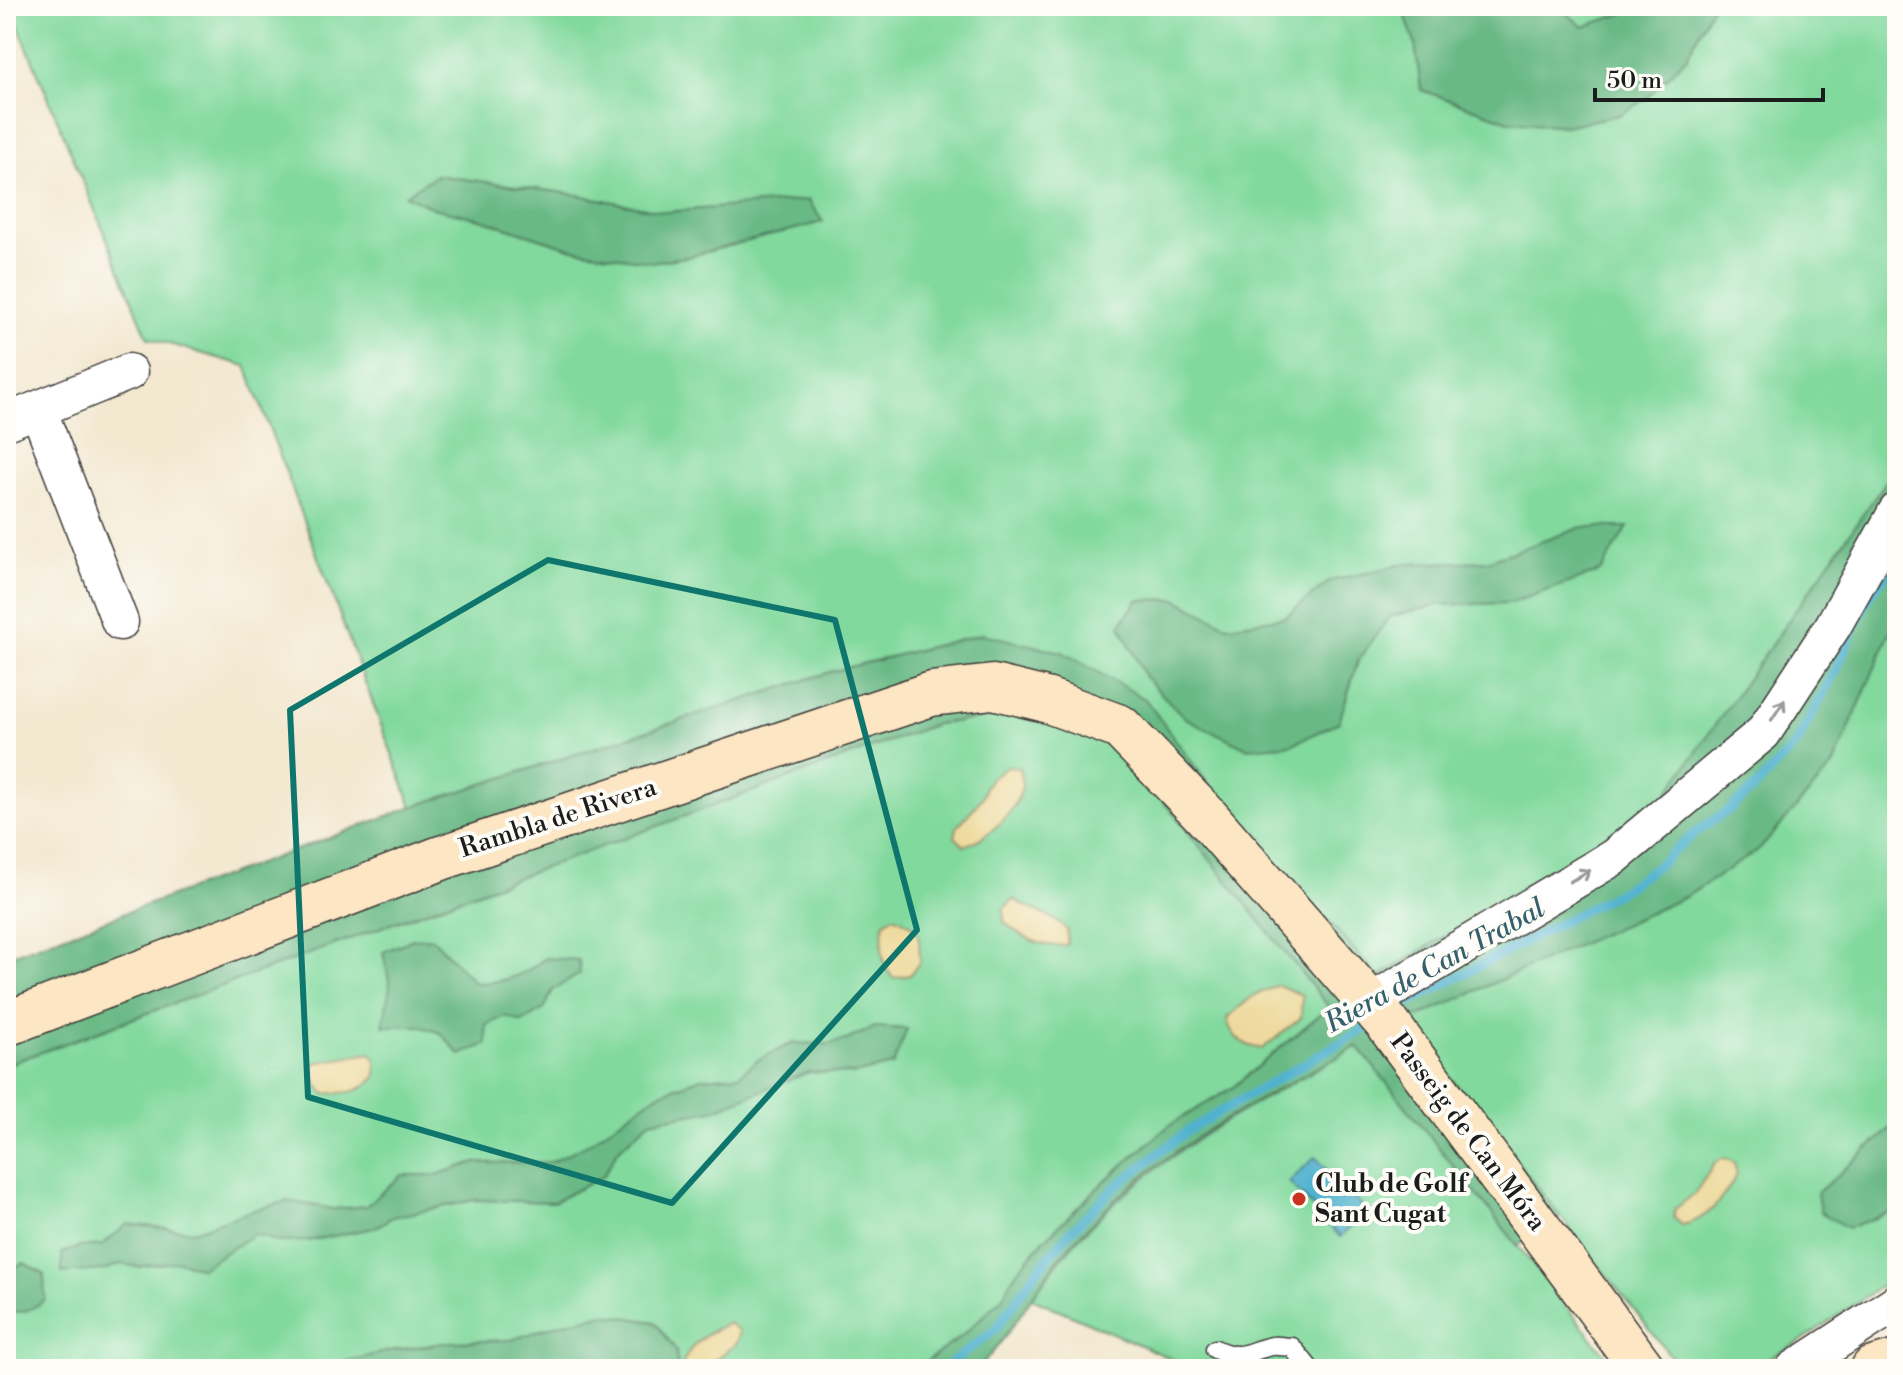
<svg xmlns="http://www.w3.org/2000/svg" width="1903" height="1375" font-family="'Libre Bodoni',serif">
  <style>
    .green { fill: #82d99e; stroke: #4f7a5d; stroke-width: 2 }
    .forest { fill: #69b985; stroke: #426a50; stroke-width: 2 }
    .sand { fill: #eeda9e; stroke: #857b5d; stroke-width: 2 }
    .water { fill: #51b2cf; stroke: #366776; stroke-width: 2 }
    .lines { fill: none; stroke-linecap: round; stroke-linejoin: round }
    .stream { stroke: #51b2cf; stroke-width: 9 }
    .lane-casing { stroke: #3c3b37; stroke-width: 21 }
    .street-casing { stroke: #3c3b37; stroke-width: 39 }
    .secondary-casing { stroke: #3c3b37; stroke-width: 47 }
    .lane { stroke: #fff; stroke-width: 18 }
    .street { stroke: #fff; stroke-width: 36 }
    .secondary { stroke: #fce6c4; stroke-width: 44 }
    .oneway { stroke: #999 }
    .marked { fill: none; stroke: #0f766e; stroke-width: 6; stroke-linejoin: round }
    .poi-dot { fill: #c8321e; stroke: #fdfcf7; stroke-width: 3 }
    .labels { text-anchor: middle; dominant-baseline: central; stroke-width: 8; stroke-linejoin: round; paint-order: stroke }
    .street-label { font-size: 26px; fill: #1c1c1c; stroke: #fdfcf7 }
    .poi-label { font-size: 26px; font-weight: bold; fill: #1c1c1c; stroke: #fdfcf7; text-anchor: start }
    .water-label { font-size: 28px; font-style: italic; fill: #34606d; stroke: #fdfcf7 }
  </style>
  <rect width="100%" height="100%" fill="#fdfcf7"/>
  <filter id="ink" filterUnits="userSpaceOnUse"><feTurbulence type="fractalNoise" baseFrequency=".0125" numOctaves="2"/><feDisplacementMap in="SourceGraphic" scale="16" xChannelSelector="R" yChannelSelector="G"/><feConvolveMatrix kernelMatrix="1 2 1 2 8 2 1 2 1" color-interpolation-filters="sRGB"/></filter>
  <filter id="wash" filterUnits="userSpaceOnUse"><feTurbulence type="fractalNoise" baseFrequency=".006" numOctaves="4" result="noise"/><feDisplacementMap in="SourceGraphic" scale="32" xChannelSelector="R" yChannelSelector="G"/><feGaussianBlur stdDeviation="1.8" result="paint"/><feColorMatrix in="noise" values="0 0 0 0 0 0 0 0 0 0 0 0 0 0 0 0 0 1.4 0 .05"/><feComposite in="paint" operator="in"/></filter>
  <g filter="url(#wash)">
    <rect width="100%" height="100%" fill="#f3e8d0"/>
    <!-- green -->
    <path class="green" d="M 10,6 L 1897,6 L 1897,466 L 1662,802 L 1378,977 L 1227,809 L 982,634 L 830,672 L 412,807 L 246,366 L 148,338 Z
      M 1897,616 L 1897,1275 L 1795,1345 L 1748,1369 L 1681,1369 L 1406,1022 L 1687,896 Z
      M 1009,715 L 1073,728 L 1123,751 L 1329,1007 L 1232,1088 L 1170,1125 L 1108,1178 L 1044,1240 L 1017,1271 L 1001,1299 L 963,1335 L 917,1369 L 6,1369 L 6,1065 L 936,724 Z
      M 1358,1046 L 1615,1367 L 1617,1369 L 1195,1369 L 1032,1298 C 1113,1176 1234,1115 1358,1046 Z"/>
    <!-- forest -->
    <path class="forest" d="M 1402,6 L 1559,6 L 1583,27 L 1627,12 L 1630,6 L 1712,6 L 1687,57 L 1647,98 L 1619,115 L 1565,126 L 1509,121 L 1421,90 L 1415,44 Z
      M 436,175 L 573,194 L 666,212 L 808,200 L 823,222 L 687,257 L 651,262 L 573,249 L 481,219 L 433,208 L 405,195 Z
      M 1897,466 L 1897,616 L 1833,766 L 1760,849 L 1687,896 L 1407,1022 L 1561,1217 L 1518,1246 L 1357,1046 C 1266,1097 1167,1144 1094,1221 C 1080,1235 1065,1250 1053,1266 C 1028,1301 1008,1339 977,1369 L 917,1369 L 963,1335 L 1001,1299 L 1017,1271 L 1044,1240 L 1108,1178 L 1170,1125 L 1232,1088 L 1329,1007 L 1123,751 L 1073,728 L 1009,715 L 936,724 L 6,1065 L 6,957 L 412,807 L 830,672 L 982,634 L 1062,652 L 1145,699 L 1227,809 L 1379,977 L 1661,802 Z
      M 1582,527 L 1628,527 L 1600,572 L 1511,603 L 1438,605 L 1389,617 L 1358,661 L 1339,722 L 1293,744 L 1247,748 L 1185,718 L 1145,677 L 1120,625 L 1138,600 L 1176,599 L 1228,626 L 1285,617 L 1330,581 L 1404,564 L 1487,561 Z
      M 432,938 L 475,983 C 502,983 524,976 545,958 L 579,960 L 580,974 L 553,990 L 544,1009 L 522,1022 L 505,1016 L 486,1025 L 487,1044 L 460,1055 L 441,1033 L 419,1026 L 383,1026 L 390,986 L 383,952 L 413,939 Z
      M 875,1027 L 907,1029 L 893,1065 L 854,1074 L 809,1072 L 713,1110 L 650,1121 L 618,1150 L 603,1176 L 554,1202 L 475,1200 L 393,1217 L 374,1228 L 308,1241 L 279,1242 L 254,1234 L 201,1268 L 180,1261 L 139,1267 L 119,1264 L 105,1270 L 62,1273 L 62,1253 L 80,1247 L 102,1245 L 128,1224 L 193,1231 L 254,1210 L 288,1201 L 333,1209 L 366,1206 L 402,1175 L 436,1175 L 472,1163 L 551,1162 L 586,1145 L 658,1094 L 701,1078 L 739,1075 L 759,1059 L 793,1043 L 829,1044 L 849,1039 Z
      M 1897,1123 L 1897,1210 L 1848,1228 L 1820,1212 L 1817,1193 Z
      M 24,1263 L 44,1274 L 45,1299 C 33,1310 23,1314 6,1311 L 6,1270 Z
      M 605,1314 L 655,1322 L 676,1350 L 678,1369 L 628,1369 L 624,1363 L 589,1369 L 313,1369 L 394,1350 L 451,1342 L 511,1340 L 559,1324 Z"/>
    <!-- sand -->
    <path class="sand" d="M 1008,766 L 1019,768 C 1020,774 1023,782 1022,787 C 1016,813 988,838 964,846 L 955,837 L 957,827 L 982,798 L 985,787 L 991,778 Z
      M 1014,899 C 1031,912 1053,914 1067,930 L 1067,945 C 1043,949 1022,938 1004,922 L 1004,908 Z
      M 893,916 C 921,926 919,933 920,961 L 910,975 L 893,978 C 878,961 882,943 884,923 Z
      M 1278,985 L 1302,995 L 1301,1018 L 1262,1049 C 1243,1046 1230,1036 1227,1018 L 1253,996 Z
      M 370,1053 L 376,1060 L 376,1077 C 355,1096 350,1091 325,1094 C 315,1083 313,1077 314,1063 Z
      M 1724,1158 L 1734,1162 L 1737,1175 C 1724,1197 1708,1221 1682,1225 L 1674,1218 L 1675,1209 L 1695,1193 L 1715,1163 Z
      M 729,1323 L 740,1331 L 737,1343 L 703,1369 L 681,1369 C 688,1344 706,1333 729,1323 Z"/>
    <!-- water -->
    <path class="water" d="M 1315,1157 L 1367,1212 L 1340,1237 L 1289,1182 Z"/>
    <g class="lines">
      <!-- stream -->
      <path class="stream" d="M 1392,1012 L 1621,891 L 1657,866 L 1696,832 L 1728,811 L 1757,786 L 1796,744 L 1836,670 L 1868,598 L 1897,558
        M 943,1369 L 995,1330 L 1032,1277 L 1067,1235 L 1115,1187 L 1189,1130 L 1373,1024"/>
    </g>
  </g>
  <g filter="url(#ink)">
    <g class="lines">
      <!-- lane casing -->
      <g class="lane-casing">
        <path id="lane" d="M 1215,1349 C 1243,1362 1246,1351 1272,1346 C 1278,1345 1286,1347 1292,1347 L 1310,1369"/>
      </g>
      <!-- street casing -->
      <g class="street-casing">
        <path id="street" d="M 38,409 L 120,622
          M 6,422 L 129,372
          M 1369,1003 L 1614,857 L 1763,733 L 1833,626 L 1897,511
          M 1794,1369 L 1897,1302"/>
      </g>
      <!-- secondary casing -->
      <g class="secondary-casing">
        <path id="secondary" d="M 6,1024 L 441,858 L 931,694 L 993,687 L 1046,700 L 1120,727 L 1205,815 L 1387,1023 L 1643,1369
          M 1873,1369 L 1897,1362"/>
      </g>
      <!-- lane -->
      <use href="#lane" class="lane"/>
      <!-- street -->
      <use href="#street" class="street"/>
      <!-- secondary -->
      <use href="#secondary" class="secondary"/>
    </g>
    <!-- one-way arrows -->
    <defs><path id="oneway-shaft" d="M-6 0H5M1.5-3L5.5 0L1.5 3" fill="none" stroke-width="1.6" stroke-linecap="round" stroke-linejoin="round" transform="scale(2)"/></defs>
    <g class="oneway">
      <use href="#oneway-shaft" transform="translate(1778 710) rotate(-57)"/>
      <use href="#oneway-shaft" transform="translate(1580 876) rotate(-30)"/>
    </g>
  </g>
  <!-- marked area -->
  <path class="marked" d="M 548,560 L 835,620 L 917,930 L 672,1203 L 308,1097 L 290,710 Z"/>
  <!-- markers -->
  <circle class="poi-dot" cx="1299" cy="1199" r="8"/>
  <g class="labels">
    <!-- street labels -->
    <g class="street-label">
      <text transform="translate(558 818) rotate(-18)">Rambla de Rivera</text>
      <text transform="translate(1468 1132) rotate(53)">Passeig de Can Móra</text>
    </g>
    <!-- poi labels -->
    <g class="poi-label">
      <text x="1315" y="1184">Club de Golf<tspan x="1315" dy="30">Sant Cugat</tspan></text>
    </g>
    <!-- water labels -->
    <g class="water-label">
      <text transform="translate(1435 966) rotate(-29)">Riera de Can Trabal</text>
    </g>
  </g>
  <!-- margin -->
  <rect width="1903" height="1375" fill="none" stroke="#fdfcf7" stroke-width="32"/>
  <!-- scale -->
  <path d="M1595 88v12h228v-12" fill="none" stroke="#1c1c1c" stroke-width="4"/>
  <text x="1607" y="88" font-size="24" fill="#1c1c1c" stroke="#fdfcf7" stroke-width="6" paint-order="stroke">50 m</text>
</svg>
